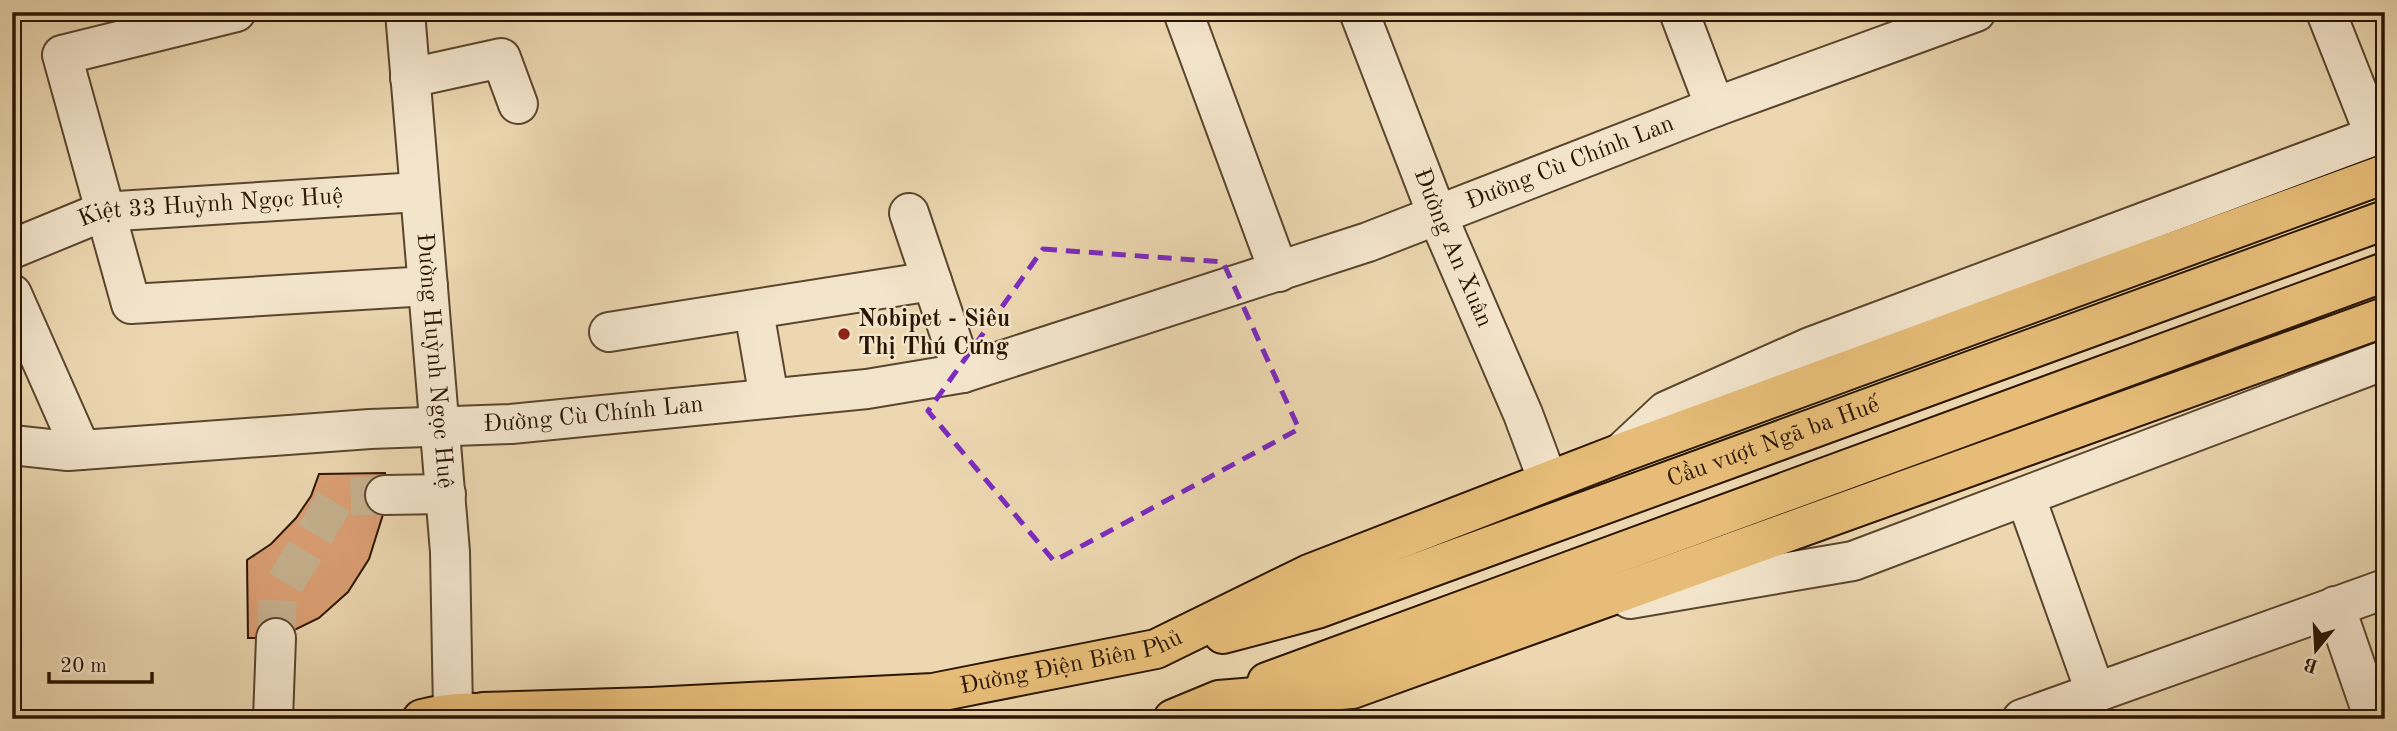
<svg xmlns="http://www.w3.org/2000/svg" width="2397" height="731" font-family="'Old Standard TT',serif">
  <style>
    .building { fill: #db9e73; stroke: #2a1502; stroke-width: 2 }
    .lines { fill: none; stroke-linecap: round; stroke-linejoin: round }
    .minor-tunnel { stroke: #c5b08d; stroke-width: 38; stroke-dasharray: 38 19; stroke-linecap: butt }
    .minor-casing { stroke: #5a462e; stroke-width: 42 }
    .major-casing { stroke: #2a1502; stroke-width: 42 }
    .minor { stroke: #f3e5cc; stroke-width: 38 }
    .major { stroke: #e6bc78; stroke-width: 38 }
    .marked { fill: none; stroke: #7b2cbf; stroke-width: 5; stroke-dasharray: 14 9; stroke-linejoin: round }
    .poi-dot { fill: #8f2418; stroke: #f3e5cc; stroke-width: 2.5 }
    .labels { text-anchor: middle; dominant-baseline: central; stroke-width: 5; stroke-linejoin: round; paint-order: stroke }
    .street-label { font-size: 24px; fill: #2a1502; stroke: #f3e5cc }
    .poi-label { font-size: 24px; font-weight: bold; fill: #2a1502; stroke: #f3e5cc; text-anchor: start }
  </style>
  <rect width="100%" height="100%" fill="#ecd7b0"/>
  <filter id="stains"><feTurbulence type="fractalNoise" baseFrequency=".00286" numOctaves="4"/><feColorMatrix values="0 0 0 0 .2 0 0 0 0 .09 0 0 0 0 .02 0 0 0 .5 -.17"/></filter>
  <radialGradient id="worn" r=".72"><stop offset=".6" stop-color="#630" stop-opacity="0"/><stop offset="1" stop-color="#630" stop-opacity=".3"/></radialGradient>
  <!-- building -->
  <path class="building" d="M 385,473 L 385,508 L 369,559 L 348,592 L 319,618 L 278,638 L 248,638 L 247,560 L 271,544 L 296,518 L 311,496 L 319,474 Z"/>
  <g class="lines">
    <!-- minor-tunnel -->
    <path class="minor-tunnel" d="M 276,638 L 278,595 L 337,497 L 385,495"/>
    <!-- minor casing -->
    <g class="minor-casing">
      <g id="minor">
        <path d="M 236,12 L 62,55 L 131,304 L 428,286"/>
        <path id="s1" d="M 405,12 L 450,552 L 453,711"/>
        <path d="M 1183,12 L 1279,272"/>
        <path id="s2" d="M 1359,12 L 1438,217 L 1523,414 L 1548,481"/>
        <path d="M 1679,12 L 1715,107"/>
        <path d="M 2326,12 L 2375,136"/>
        <path d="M 410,78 L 501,58 L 518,104"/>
        <path d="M 909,213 L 963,373"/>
        <path id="s3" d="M 12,249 L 102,212 L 418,192"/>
        <path d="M 12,294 L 81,450"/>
        <path d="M 754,311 L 769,398"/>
        <path d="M 609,332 L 932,281"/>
        <path id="s4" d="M 12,445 L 68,451 L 370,429 L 511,424 L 867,389 L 963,373 L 1368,242 L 1715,107 L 1976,12"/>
        <path d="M 1621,453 L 1666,411 L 1810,347 L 2385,132"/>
        <path d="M 385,495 L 446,494"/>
        <path d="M 2026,498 L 2095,691"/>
        <path d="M 1630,599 L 1853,561 L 2385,360"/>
        <path d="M 2335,606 L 2374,719"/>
        <path d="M 273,719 L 276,638"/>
        <path d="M 2022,719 L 2385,589"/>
      </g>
    </g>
    <!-- major casing -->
    <g class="major-casing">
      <g id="major">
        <path id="s5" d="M 1223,634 L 1317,609 L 2385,220"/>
        <path d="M 1267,682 L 2385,272"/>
        <path id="s6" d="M 483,712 L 651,707 L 933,693 L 1156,649 L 1309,574 L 1621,453 L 2385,174"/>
        <path d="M 422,719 C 453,711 477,710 507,719"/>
        <path d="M 1173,719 L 1219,700 L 1352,689 L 2385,317"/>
      </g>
    </g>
    <!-- minor -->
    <use href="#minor" class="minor"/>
    <!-- major -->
    <use href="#major" class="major"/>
  </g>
  <!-- marked area -->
  <path class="marked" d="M 1043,249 L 1223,262 L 1299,429 L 1054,561 L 928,411 Z"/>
  <!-- markers -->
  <circle class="poi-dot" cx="844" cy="334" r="7"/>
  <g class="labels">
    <!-- street labels -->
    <g class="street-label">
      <text stroke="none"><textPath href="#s4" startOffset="1598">Đường Cù Chính Lan</textPath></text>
      <text stroke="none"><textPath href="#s3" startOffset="206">Kiệt 33 Huỳnh Ngọc Huệ</textPath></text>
      <text stroke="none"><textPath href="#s2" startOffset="254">Đường An Xuân</textPath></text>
      <text stroke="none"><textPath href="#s1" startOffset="350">Đường Huỳnh Ngọc Huệ</textPath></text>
      <text stroke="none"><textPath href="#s4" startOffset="583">Đường Cù Chính Lan</textPath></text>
      <text stroke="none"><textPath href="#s5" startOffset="583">Cầu vượt Ngã ba Huế</textPath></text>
      <text stroke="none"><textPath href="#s6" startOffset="592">Đường Điện Biên Phủ</textPath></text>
    </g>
    <!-- poi labels -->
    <g class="poi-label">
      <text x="858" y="320">Nobipet - Siêu<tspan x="858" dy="28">Thị Thú Cưng</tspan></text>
    </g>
  </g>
  <!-- margin -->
  <rect width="2397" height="731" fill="none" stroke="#ecd7b0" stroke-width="42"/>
  <rect x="14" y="14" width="2369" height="703" fill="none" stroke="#2a1502" stroke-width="3.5"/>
  <rect x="21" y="21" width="2355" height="689" fill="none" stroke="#2a1502" stroke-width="2"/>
  <!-- north arrow -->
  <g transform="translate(2316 650) rotate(198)" stroke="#f3e5cc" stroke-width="5" paint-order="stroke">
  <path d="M0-5L12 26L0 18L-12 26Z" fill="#2a1502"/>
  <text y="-10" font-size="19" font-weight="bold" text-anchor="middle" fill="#2a1502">B</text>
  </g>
  <!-- scale -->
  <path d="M49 672v10h103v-10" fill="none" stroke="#2a1502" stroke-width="3.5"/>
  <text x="60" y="672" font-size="21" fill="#2a1502" stroke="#f3e5cc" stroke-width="5" paint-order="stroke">20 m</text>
  <rect width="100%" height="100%" filter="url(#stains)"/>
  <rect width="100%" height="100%" fill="url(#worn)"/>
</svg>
